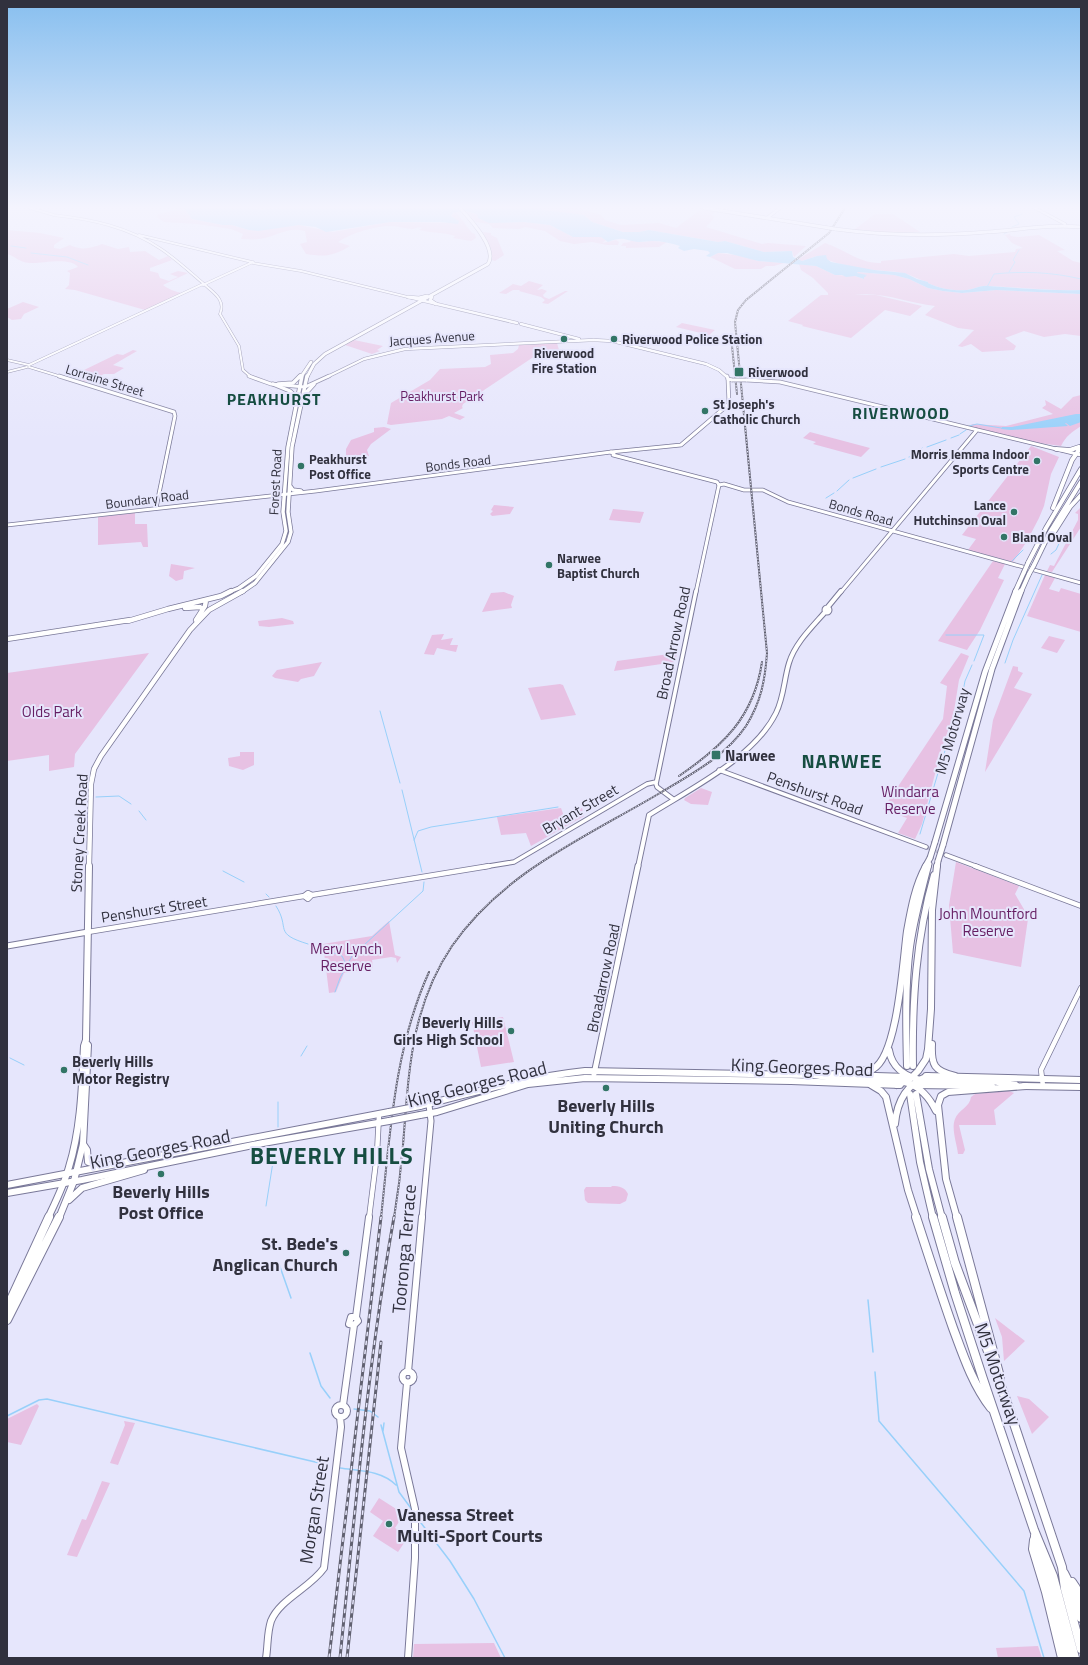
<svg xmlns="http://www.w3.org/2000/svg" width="1088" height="1665" font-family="'Titillium Web',sans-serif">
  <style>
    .green { fill: #e7c1e3 }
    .water { fill: #98d0fa }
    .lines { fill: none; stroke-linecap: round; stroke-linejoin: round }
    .stream-far1 { stroke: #98d0fa; stroke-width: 1 }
    .stream { stroke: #98d0fa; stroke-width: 1.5 }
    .tertiary-tunnel { stroke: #c2c2d6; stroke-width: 3.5; stroke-dasharray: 3.5 2; stroke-linecap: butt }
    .tertiary-far4-casing { stroke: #7a7999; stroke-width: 3 }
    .tertiary-far3-casing { stroke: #7a7999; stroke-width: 4.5 }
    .tertiary-far2-casing { stroke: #7a7999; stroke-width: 5.5 }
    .tertiary-far1-casing { stroke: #7a7999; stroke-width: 6 }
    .tertiary-casing { stroke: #7a7999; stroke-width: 8 }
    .secondary-far4-casing { stroke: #7a7999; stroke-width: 3.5 }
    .secondary-far3-casing { stroke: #7a7999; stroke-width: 4.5 }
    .secondary-far2-casing { stroke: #7a7999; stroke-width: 6 }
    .secondary-far1-casing { stroke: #7a7999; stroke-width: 7 }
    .secondary-casing { stroke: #7a7999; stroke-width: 8 }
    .primary-far4-casing { stroke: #7a7999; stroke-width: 4 }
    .primary-far3-casing { stroke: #7a7999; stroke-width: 5 }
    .primary-far2-casing { stroke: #7a7999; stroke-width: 6 }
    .primary-far1-casing { stroke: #7a7999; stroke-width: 8 }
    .primary-casing { stroke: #7a7999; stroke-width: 10 }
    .trunk-far1-casing { stroke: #7a7999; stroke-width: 4 }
    .trunk-casing { stroke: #7a7999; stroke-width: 8 }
    .motorway-far3-casing { stroke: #7a7999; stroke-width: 5.5 }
    .motorway-far2-casing { stroke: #7a7999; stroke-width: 7 }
    .motorway-far1-casing { stroke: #7a7999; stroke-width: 8 }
    .motorway-casing { stroke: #7a7999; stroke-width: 10 }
    .tertiary-far4 { stroke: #fff; stroke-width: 2 }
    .tertiary-far3 { stroke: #fff; stroke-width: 3 }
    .tertiary-far2 { stroke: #fff; stroke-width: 3.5 }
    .tertiary-far1 { stroke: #fff; stroke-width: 4.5 }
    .tertiary { stroke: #fff; stroke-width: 6 }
    .secondary-far4 { stroke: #fff; stroke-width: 2.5 }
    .secondary-far3 { stroke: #fff; stroke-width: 3 }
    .secondary-far2 { stroke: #fff; stroke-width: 4 }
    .secondary-far1 { stroke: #fff; stroke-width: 5 }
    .secondary { stroke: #fff; stroke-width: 6 }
    .primary-far4 { stroke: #fff; stroke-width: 3 }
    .primary-far3 { stroke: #fff; stroke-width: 3.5 }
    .primary-far2 { stroke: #fff; stroke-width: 4.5 }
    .primary-far1 { stroke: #fff; stroke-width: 6 }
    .primary { stroke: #fff; stroke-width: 8 }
    .trunk-far1 { stroke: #fff; stroke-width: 3 }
    .trunk { stroke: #fff; stroke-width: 6 }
    .motorway-far3 { stroke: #fff; stroke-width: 4 }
    .motorway-far2 { stroke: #fff; stroke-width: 5 }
    .motorway-far1 { stroke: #fff; stroke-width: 6 }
    .motorway { stroke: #fff; stroke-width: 8 }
    .rail-far1-casing { stroke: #616170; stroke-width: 2 }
    .rail-casing { stroke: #616170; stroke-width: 3 }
    .rail-far1 { stroke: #e6e6fc; stroke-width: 1; stroke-dasharray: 1.5; stroke-linecap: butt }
    .rail { stroke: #e6e6fc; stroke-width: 1.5; stroke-dasharray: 4.5; stroke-linecap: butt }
    .secondary-bridge-casing { stroke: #7a7999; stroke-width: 4.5; stroke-linecap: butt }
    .trunk-bridge-far1-casing { stroke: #7a7999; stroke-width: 4; stroke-linecap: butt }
    .trunk-bridge-casing { stroke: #7a7999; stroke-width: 8; stroke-linecap: butt }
    .motorway-bridge-far1-casing { stroke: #7a7999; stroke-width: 5.5; stroke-linecap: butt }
    .motorway-bridge-casing { stroke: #7a7999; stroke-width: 7; stroke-linecap: butt }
    .secondary-bridge { stroke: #fff; stroke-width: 3 }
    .trunk-bridge-far1 { stroke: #fff; stroke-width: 3 }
    .trunk-bridge { stroke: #fff; stroke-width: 6 }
    .motorway-bridge-far1 { stroke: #fff; stroke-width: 4 }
    .motorway-bridge { stroke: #fff; stroke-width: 5 }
    .poi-dot { fill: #327566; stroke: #e6e6fc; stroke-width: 1.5 }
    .labels { text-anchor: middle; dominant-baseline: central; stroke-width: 4; stroke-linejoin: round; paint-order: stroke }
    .far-street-label { font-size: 13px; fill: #31313e; stroke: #e6e6fc }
    .far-poi-label { font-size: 13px; font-weight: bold; fill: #31313e; stroke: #e6e6fc; text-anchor: start }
    .far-park-label { font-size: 13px; fill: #651d62; stroke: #e6e6fc }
    .street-label { font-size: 15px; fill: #31313e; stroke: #e6e6fc }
    .park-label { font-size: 15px; fill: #651d62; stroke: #e6e6fc }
    .poi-label { font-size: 15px; font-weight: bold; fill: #31313e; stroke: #e6e6fc; text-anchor: start }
    .far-district-label { font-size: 16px; font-weight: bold; letter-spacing: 1px; fill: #164d41; stroke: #e6e6fc }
    .near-street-label { font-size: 18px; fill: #31313e; stroke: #e6e6fc }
    .near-poi-label { font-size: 18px; font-weight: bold; fill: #31313e; stroke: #e6e6fc }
    .district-label { font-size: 19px; font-weight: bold; letter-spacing: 1px; fill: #164d41; stroke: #e6e6fc }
    .near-district-label { font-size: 23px; font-weight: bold; letter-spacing: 1px; fill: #164d41; stroke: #e6e6fc }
  </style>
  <rect width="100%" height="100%" fill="#e6e6fc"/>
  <!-- green -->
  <path class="green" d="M 175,208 L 184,208 L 192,219 L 223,225 L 232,225 L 249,230 L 299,225 L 333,232 L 390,222 L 449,223 L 453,219 L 451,216 L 456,212 L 472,233 L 475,234 L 476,238 L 471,241 L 453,238 L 455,236 C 443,232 432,233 419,230 L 422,228 C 418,227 416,228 413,229 C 406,229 398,226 391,226 C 374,226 351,233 338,242 L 350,246 C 333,256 326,257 306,254 L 300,244 L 307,242 L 305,231 C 288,226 275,237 259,239 C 254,240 247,239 241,239 L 243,234 L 231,229 L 197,224 L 164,222 L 157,217 L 158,214 L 175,210 Z
    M 525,208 L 577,208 L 595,213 L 601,215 L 605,220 L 621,225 L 659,223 L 676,228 L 701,209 L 717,211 L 711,215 L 715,217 L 706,227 L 762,244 L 768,243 L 806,246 L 794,257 L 792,251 L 764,252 L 725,241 L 718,242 L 649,230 L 639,232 L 623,232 L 592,222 L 584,215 Z
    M 466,211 L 477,214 L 489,223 L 524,222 L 550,225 L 573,237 L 601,237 L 606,240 L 602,243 L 616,240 L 619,242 L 618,245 L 607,245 L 592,242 L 574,244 L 560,241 L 545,231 L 525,227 L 520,229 L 493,228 L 489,224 L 476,222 Z
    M 875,214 L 893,214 L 920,232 L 881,233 L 854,230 Z
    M 7,230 L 40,233 L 64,238 L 54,245 L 54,248 L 60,249 L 70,245 C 81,251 92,248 102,244 L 118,249 L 129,247 L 130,252 L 145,251 L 159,260 L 168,256 L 172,260 L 150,268 L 150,271 L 158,273 L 160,278 L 169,281 L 178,277 L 170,274 L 178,271 L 188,273 L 163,285 C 168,289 176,292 182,293 L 145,310 L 75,290 L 65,289 L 69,285 L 70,273 L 67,271 L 78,267 C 71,257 43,263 33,263 C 18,263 18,257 7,254 Z
    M 483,232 L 491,233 L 491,235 L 497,238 L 504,255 L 495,261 L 492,260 L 492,256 Z
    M 1010,234 L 1011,236 L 1019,237 L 1039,235 L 1065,250 L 1057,251 L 1073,261 L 1081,263 L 1081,290 C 1050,291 1019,287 988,286 C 982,285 974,289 967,290 C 954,291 940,289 928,283 L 928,282 C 919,280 910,274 902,273 C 893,271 883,271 874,270 C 855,269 835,263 817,256 L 802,261 L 797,260 L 825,243 C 844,249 860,264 881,263 L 881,261 L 954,254 L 969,256 L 1015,252 L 1016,249 L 1023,248 L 1012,243 L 1005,235 Z
    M 631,240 L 644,242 L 650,241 L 667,242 L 659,247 L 626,248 L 626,246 L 621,246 L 623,243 L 630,242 Z
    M 718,253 L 744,256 L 758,261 L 784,263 L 774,266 L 766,266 L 761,269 L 735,269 L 710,257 Z
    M 799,264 L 816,266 L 835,275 L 855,276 L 864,279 L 857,273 L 858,272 L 894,275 L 909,279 L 928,288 L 943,291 L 962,293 L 996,290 L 1081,294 L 1081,336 L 1065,334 L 1044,337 L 1024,331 L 1005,338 L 1016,346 L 1014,350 L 982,352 L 971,344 L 962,347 L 958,346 L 974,330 L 958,328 L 925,315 L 935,306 C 908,303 882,291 855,295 L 876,295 L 922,306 L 910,316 L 885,310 L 851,338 L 802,326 L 803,325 L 788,321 L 821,295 L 828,295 L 828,293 L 813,278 L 801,270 Z
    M 529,281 L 543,285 L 537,290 L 542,289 L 547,291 L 543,295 L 544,297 L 549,299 L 565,291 L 568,291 L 548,304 L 542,303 L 545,300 L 541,297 L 519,291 L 520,290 L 513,290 L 506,294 L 499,293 L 513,284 L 521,286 Z
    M 23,302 L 39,307 L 24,314 L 21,319 L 12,320 L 7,317 L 7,309 Z
    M 682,323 L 715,330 L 709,335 L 676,327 Z
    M 354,340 L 383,346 L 377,350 L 380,351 L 372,354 L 345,345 Z
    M 557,343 L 559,350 L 546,351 L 538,354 L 463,404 L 462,407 L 463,408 L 454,413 L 465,417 L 460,420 L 449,416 L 442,419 L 391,425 L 387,424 L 391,403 L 430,380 L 440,369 L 485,367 L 491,364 L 490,355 L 513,353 L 518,349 L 519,345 Z
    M 133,350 L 137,351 L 113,365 L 124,368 L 114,374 L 104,374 L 87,382 L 80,380 L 89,375 L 80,372 L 117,354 L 123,355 Z
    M 1081,395 L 1081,426 C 1072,432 1066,436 1061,446 L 1032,442 L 968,426 L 973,424 L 1006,426 L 1053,414 L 1042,408 L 1046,405 L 1045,400 L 1061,409 L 1073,397 Z
    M 384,427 L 391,429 L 371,444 L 367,450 L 369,456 L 358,458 L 359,465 L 353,466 L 351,459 L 346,459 L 346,449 L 351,440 L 374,432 L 374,428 Z
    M 810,432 L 870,448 L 861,457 L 813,444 L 816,442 L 803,438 Z
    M 1031,446 L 1059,457 L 1051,474 L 1044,506 L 1039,518 L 1027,541 L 1013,562 L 968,550 L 976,539 L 962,535 Z
    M 494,505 L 514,507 L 510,514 L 492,516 L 490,514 L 493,511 L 491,510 Z
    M 1081,507 L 1081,527 L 1052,572 L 1047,571 L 1050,565 L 1054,566 L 1078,520 L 1078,514 L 1075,513 Z
    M 613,509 L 644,512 L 640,523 L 609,520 Z
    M 135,513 L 135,524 L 147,524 L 148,547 L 143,547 L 141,542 L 98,545 L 98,517 Z
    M 993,561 L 1005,564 L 998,578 L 1004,580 L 980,630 L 967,650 L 938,641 Z
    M 171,564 L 195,568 L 184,571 L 183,579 L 176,581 L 169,576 Z
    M 1045,575 L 1055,578 L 1049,589 L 1059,592 L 1061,588 L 1081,594 L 1081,632 L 1027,616 Z
    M 504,592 L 514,596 L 511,605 L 512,608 L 482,612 L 491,593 Z
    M 282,618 L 293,621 L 294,624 L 269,627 L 259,626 L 258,621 Z
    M 444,634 L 441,640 L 453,638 L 450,645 L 458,645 L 456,652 L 437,648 L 434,655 L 424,654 L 432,635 Z
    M 1049,636 L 1065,640 L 1057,653 L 1041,648 Z
    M 149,653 L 75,754 L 74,767 L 49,771 L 49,755 L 7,761 L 7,673 Z
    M 677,653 L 675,662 L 614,671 L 617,661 Z
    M 961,653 L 969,656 L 959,680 L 953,717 L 942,747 L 922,824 L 915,839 L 898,833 L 907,818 L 883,809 L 943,719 L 947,686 L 940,683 Z
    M 322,662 L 314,676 L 301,679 L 298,682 L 275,678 L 272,676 L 277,670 Z
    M 1013,666 L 1018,667 L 1018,671 L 1023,673 L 1014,688 L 1032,694 L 985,772 L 993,720 Z
    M 560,684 L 563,685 L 576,715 L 541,720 L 528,688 Z
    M 240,752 L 254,752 L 254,765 L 243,770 L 229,766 L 228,758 L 240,756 Z
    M 701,788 L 712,792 L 708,805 L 691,804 L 684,800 L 685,798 Z
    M 561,808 L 565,819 L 578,815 L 576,808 L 582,808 L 584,816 L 531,846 L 526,833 L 501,835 L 497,817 Z
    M 956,862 L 1019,886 L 1015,894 L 1025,911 L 1029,912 L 1021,967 L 953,953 L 949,905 Z
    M 389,921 L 395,955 L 401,957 L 397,963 L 396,958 L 391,957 L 372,960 L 373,968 L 344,973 L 336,992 L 329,993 L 323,944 L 372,936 Z
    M 503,1017 L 514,1062 L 481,1067 L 472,1022 Z
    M 1009,1091 L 1014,1093 L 994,1110 L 996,1125 L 959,1125 L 965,1150 L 963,1154 L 958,1154 C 957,1144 951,1129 955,1119 C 958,1110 970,1107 971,1097 L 975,1094 Z
    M 612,1186 C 619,1186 625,1187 628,1194 L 626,1201 L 620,1204 L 588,1203 L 585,1200 L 584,1190 L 586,1187 L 611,1187 Z
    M 995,1318 L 1025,1341 L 1004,1361 L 1002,1337 Z
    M 1017,1396 L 1029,1399 L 1049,1417 L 1032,1434 Z
    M 37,1404 L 39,1406 L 21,1445 L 7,1442 L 7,1419 Z
    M 124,1421 L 135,1423 L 118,1465 L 110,1463 L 125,1425 Z
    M 102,1481 L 110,1483 L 77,1557 L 67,1555 L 82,1519 L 86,1520 Z
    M 379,1498 L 404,1514 L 395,1528 L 408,1537 L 398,1552 L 373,1536 L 383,1521 L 370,1512 Z
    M 494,1643 L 501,1658 L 413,1658 L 414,1644 Z
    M 1038,1646 L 1042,1658 L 998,1658 L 996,1648 Z"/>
  <!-- water -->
  <path class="water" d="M 184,208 L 251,208 L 265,210 L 266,209 L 294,208 L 529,208 L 584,215 L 592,222 L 623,232 L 639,232 L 649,230 L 718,242 L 725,241 L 764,252 L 792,251 L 793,257 L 802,261 L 817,256 L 826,255 L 827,259 L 831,262 L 874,270 L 905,273 L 917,279 L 928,282 L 928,283 C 940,289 954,291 967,290 C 974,289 982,285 988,286 C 1019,288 1050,291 1081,290 L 1081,294 L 996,290 L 962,293 L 943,291 L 928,288 L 909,279 L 894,275 L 858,272 L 857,273 L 867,275 L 865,276 L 866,277 L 864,277 L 864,279 L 855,276 L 846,277 L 842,275 L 835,275 L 816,266 L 758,261 L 727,253 L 718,253 L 710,257 L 706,256 L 710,253 L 708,251 L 694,249 L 684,251 L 678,248 L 680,246 C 671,243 662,241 652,241 C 648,241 644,242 639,242 C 626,241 624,235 608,242 L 601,237 L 573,237 L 550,225 L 524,222 L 489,223 L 478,218 L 477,214 L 466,211 L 453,213 L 451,216 L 459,221 L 458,224 L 441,222 L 390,222 L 326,232 L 316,227 L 299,225 L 258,231 L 249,230 L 232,225 L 223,225 L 192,219 Z
    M 1076,414 L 1081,414 L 1081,422 L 1070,426 L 1066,423 L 1065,423 L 1068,426 L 1011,430 L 1001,429 L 1002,427 L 1012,427 Z"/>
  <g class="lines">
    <!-- stream-far1 -->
    <path class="stream-far1" d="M 1012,227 L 1019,224 L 1014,217 L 1022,214
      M 1004,234 L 1007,232
      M 11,246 L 26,248
      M 31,253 L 67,257 L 88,265
      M 1009,272 L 1015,262 L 1013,260 L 1019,250
      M 987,287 L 994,274 C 1023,271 1052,272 1081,279
      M 969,426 L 977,424 L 1001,428
      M 960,434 L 966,430
      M 951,438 L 959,435
      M 927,447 L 946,440
      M 909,457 L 915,455 L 922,448
      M 881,467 L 905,459
      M 853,478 L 876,469
      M 837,491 L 849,480
      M 826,498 L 834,493
      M 1051,554 L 1056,550 L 1063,535 L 1070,533
      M 1012,561 L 1023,550
      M 946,635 L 984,635 L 974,661
      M 1005,663 L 1013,640 L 1042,575
      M 380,711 L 400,783
      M 402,790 L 422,872
      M 96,797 L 119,796 L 131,804
      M 139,811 L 146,820
      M 920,834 L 943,756 L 958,717 L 965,681 L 972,665
      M 414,840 L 418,831 L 431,827 L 558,807
      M 223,871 L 244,882
      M 266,894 L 269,897
      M 276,906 C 291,929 272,933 308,944
      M 325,950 L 342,956 L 346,964
      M 335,992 L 340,978 L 352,956 L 423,891 L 424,882
      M 301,1056 L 307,1046
      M 10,1058 L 24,1065
      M 278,1102 L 278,1127
      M 266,1206 L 273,1162"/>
    <!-- stream -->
    <path class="stream" d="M 279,1264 L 291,1298
      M 868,1300 L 873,1352
      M 310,1353 L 321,1386 L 330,1398
      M 875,1372 L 879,1421 L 1024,1591 L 1044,1658
      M 354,1409 L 370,1411 L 378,1417
      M 7,1416 L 39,1400 L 47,1399 L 328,1465
      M 381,1425 L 399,1492 L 413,1511
      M 383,1431 L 384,1423
      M 340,1468 C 359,1471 381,1470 396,1485
      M 418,1519 L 450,1561 L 474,1599 L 505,1658"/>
    <!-- tertiary-tunnel -->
    <path class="tertiary-tunnel" d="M 926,847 L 946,855"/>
    <!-- tertiary-far4 casing -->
    <g class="tertiary-far4-casing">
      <path id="tertiary-far4" d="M 30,208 L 54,215
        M 53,215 C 91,219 129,227 161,249 C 176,259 190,272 204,284
        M 139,235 L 252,262
        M 253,263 L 301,271 L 420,300
        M 205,284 L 253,262
        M 205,285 C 214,293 226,300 220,314
        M 220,314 L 239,346 L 243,370 L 251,377
        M 7,360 L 29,365 L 203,284 L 206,284 L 203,285
        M 29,367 L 62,377
        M 7,372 L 27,367"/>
    </g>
    <!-- tertiary-far3 casing -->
    <g class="tertiary-far3-casing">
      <path id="tertiary-far3" d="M 59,376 L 174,412 L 175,416 L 156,508
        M 249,376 L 271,384 L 305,387
        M 611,452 L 681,445 L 729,404 L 728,379
        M 696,592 L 719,485"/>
    </g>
    <!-- tertiary-far2 casing -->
    <g class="tertiary-far2-casing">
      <path id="tertiary-far2" d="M 719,770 L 926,847
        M 673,799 L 657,787 L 656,784 L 696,591
        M 946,855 L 978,867
        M 483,867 L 514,862 L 647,784 L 656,782"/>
    </g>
    <!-- tertiary-far1 casing -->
    <g class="tertiary-far1-casing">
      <path id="tertiary-far1" d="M 975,866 L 1081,906
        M 312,895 L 489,866
        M 304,896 L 308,899 L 312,895
        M 88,932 L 304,896 L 308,893 L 312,895
        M 1043,1086 L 1041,1070 L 1081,988
        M 369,1218 L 377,1154 L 379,1114"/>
    </g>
    <!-- tertiary casing -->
    <g class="tertiary-casing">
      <path id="tertiary" d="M 356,1317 L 369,1217
        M 354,1325 L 349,1324 L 351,1317 L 356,1317
        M 354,1325 L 358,1321 L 356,1317
        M335 1411a6 6 0 1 1 12 0a6 6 0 1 1-12 0Z
        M 343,1405 L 354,1325
        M 266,1658 C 268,1646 267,1633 271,1621 C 280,1599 310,1588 324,1568 L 341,1427 L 340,1417"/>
    </g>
    <!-- secondary-far4 casing -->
    <g class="secondary-far4-casing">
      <path id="secondary-far4" d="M 1035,208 L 1065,224
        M 767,218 L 780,208
        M 420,300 L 517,323
        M 521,324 L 579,339
        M 593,340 L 612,341 L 706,364 L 719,370 L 727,377
        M 327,377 L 364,359 L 405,349 L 594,340"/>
    </g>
    <!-- secondary-far3 casing -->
    <g class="secondary-far3-casing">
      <path id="secondary-far3" d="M 727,376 L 728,379 L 732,380
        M 746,380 L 780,382 L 1081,455
        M 305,387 L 329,376
        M 613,455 L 717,482
        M 717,482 L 719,485 L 724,484 L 744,490 L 763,490 L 788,502 L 1081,583
        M 7,525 L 316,491 L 611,452 L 614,454
        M 841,592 L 977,430"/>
    </g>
    <!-- secondary-far2 casing -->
    <g class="secondary-far2-casing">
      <path id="secondary-far2" d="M824.5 610a2.5 2.5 0 1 1 5 0a2.5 2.5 0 1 1-5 0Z
        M 827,608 L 841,591
        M 638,867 L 649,815 C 690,789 754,758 776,713 C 784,697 784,679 789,663 C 795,643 813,626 826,611"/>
    </g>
    <!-- secondary-far1 casing -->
    <g class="secondary-far1-casing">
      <path id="secondary-far1" d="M 7,946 L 88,932
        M 594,1074 L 638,866
        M 422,1218 L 431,1121 L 429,1105"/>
    </g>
    <!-- secondary casing -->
    <g class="secondary-casing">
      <path id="secondary" d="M402.5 1377a5.5 5.5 0 1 1 11 0a5.5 5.5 0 1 1-11 0Z
        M 408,1372 L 422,1217
        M 407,1383 L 401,1448 L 415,1509 L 415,1558 L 408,1658"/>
    </g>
    <!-- primary-far4 casing -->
    <g class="primary-far4-casing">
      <path id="primary-far4" d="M 408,297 L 419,298 L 427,296
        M 432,297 L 430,300 L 436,304
        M 299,377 L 301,375
        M 301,377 L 311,362
        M 307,377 L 314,364 L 325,354 L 488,264 C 498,249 470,219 460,208"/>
    </g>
    <!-- primary-far3 casing -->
    <g class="primary-far3-casing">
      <path id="primary-far3" d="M 273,384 L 290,391 L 297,398
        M 278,384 L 293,383 L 300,376
        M 304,395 L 314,384
        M 290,486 L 293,490 L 301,491
        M 229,592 L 239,588 L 256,576 L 282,544 L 286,531 L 283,512 L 288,447 L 302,376
        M 242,592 L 255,583 L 288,542 L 291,532 L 288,512 L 292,447 L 307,376"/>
    </g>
    <!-- primary-far2 casing -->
    <g class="primary-far2-casing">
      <path id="primary-far2" d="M 185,608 L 200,607 L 203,609
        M 196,620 L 205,606 L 206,600
        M 128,621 L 168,609 L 221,596 L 231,591
        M 7,639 L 130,620
        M 89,867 L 91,784 L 94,769 L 101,756 L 190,630 L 209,610 L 243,591"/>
    </g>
    <!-- primary-far1 casing -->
    <g class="primary-far1-casing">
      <path id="primary-far1" d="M 69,1200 L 82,1188 L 144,1170
        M 48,1218 C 56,1201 64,1185 69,1167 C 81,1128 82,1086 84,1046 L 86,1040 L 89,866
        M 59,1218 L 74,1181 L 83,1144 L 88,1045 L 86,1043"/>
    </g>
    <!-- primary casing -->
    <g class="primary-casing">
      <path id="primary" d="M 7,1308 L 49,1217
        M 7,1320 L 59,1217"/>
    </g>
    <!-- trunk-far1 casing -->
    <g class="trunk-far1-casing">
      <path id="trunk-far1" d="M 704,208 L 829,228
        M 835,229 C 886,236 936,236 987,232 C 1018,230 1050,224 1081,227"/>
    </g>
    <!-- trunk casing -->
    <g class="trunk-casing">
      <path id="trunk" d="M 844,1075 L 908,1077
        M 926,1076 L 1081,1080
        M 914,1085 L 992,1086
        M 1024,1086 L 1081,1087
        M 420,1106 C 475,1092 529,1077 585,1071 L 810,1075
        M 420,1115 L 437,1112 L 528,1084 L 585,1078 L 791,1081 L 900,1085
        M 83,1144 L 87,1150 L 88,1162 L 100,1166
        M 7,1185 L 389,1112
        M 7,1193 L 82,1180 L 263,1143 L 389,1121"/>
    </g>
    <!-- motorway-far3 casing -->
    <g class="motorway-far3-casing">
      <path id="motorway-far3" d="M 1056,449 L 1070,450 L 1079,447
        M 1053,508 L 1072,460 L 1081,447
        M 1051,537 L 1070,507 L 1081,495
        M 1028,563 L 1046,528 L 1081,469
        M 1034,565 L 1050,532 L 1081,482
        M 1015,592 L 1024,572
        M 1021,592 L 1029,574"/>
    </g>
    <!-- motorway-far2 casing -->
    <g class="motorway-far2-casing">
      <path id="motorway-far2" d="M 935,842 L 985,672 L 1016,591
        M 943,845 L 992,669 L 1021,591
        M 925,867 L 930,858
        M 928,867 L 929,864
        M 937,867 L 938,861"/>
    </g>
    <!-- motorway-far1 casing -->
    <g class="motorway-far1-casing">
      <path id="motorway-far1" d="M 932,1044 C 931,1065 934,1071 955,1076
        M 889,1050 C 892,1069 906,1077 924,1081 L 992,1081 L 1016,1085
        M 907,1066 C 906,1026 905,986 910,947 C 914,919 921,893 928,866
        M 913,1066 C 912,1001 916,938 934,875
        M 807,1074 C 822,1076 838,1080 853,1080 C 890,1081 917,1072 936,1111
        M 827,1075 L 873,1069 C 898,1056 903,959 907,931 C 911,909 915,886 926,866
        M 871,1085 L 881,1091 L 886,1097 L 908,1190 L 917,1218
        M 897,1085 L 909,1080 L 918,1071 L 926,1059 L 928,1049 L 931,1009 L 932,910 L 937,866
        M 910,1094 L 920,1162 L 933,1218
        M 916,1094 L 929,1169 L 942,1218
        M 895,1124 C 897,1101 906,1084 928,1076
        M 957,1218 L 946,1179 L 938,1105 L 941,1096 L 948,1092 L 1026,1086"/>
    </g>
    <!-- motorway casing -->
    <g class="motorway-casing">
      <path id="motorway" d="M 916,1217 C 928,1254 940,1291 953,1328 C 963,1355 973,1385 991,1408
        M 933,1217 L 955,1293 L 983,1379 L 1034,1530 L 1053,1576 L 1075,1658
        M 942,1217 L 955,1263 L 1005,1397 L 1062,1567 L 1065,1589 L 1081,1649
        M 957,1217 L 1000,1377
        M 1035,1536 L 1037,1548 L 1055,1605 L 1068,1658
        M 1034,1540 L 1033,1549 L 1046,1592 L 1062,1658
        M 1064,1573 L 1072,1589 L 1081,1618
        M 1072,1582 L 1076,1588 L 1081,1604"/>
    </g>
    <!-- tertiary-far4 -->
    <use href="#tertiary-far4" class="tertiary-far4"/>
    <!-- tertiary-far3 -->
    <use href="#tertiary-far3" class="tertiary-far3"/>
    <!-- tertiary-far2 -->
    <use href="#tertiary-far2" class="tertiary-far2"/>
    <!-- tertiary-far1 -->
    <use href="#tertiary-far1" class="tertiary-far1"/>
    <!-- tertiary -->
    <use href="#tertiary" class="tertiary"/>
    <!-- secondary-far4 -->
    <use href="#secondary-far4" class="secondary-far4"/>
    <!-- secondary-far3 -->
    <use href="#secondary-far3" class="secondary-far3"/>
    <!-- secondary-far2 -->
    <use href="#secondary-far2" class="secondary-far2"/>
    <!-- secondary-far1 -->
    <use href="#secondary-far1" class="secondary-far1"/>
    <!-- secondary -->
    <use href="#secondary" class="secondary"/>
    <!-- primary-far4 -->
    <use href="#primary-far4" class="primary-far4"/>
    <!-- primary-far3 -->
    <use href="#primary-far3" class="primary-far3"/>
    <!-- primary-far2 -->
    <use href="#primary-far2" class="primary-far2"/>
    <!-- primary-far1 -->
    <use href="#primary-far1" class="primary-far1"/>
    <!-- primary -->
    <use href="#primary" class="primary"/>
    <!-- trunk-far1 -->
    <use href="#trunk-far1" class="trunk-far1"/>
    <!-- trunk -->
    <use href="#trunk" class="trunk"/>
    <!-- motorway-far3 -->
    <use href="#motorway-far3" class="motorway-far3"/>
    <!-- motorway-far2 -->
    <use href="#motorway-far2" class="motorway-far2"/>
    <!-- motorway-far1 -->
    <use href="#motorway-far1" class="motorway-far1"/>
    <!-- motorway -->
    <use href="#motorway" class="motorway"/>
    <!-- rail-far1 casing -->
    <g class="rail-far1-casing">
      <path id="rail-far1" d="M 732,346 L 737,394
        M 679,776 C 723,746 754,717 762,662
        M 381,1218 C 390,1135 394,1049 429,972
        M 394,1218 C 398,1194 401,1170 403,1145 C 409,1073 410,1008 452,946 C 503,872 586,837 660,793 C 690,775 726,756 746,726 C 761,702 765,681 767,653 L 735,322 L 738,310 L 746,300 L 829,233 L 845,208"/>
    </g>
    <!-- rail casing -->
    <g class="rail-casing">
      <path id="rail" d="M 329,1658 L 381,1217
        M 340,1658 C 355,1511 368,1363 394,1217
        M 347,1658 L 381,1342"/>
    </g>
    <!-- rail-far1 -->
    <use href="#rail-far1" class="rail-far1"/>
    <!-- rail -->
    <use href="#rail" class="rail"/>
    <!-- secondary-bridge casing -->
    <g class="secondary-bridge-casing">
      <path id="secondary-bridge" d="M 732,380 L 746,380"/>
    </g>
    <!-- trunk-bridge-far1 casing -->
    <g class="trunk-bridge-far1-casing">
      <path id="trunk-bridge-far1" d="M 829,228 L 835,229"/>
    </g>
    <!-- trunk-bridge casing -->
    <g class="trunk-bridge-casing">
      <path id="trunk-bridge" d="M 389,1112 L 420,1106
        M 389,1121 L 420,1115"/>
    </g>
    <!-- motorway-bridge-far1 casing -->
    <g class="motorway-bridge-far1-casing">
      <path id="motorway-bridge-far1" d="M 1024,572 L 1028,563
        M 1029,574 L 1034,565"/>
    </g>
    <!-- motorway-bridge casing -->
    <g class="motorway-bridge-casing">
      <path id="motorway-bridge" d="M 930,858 L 935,842
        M 938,861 L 943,845"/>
    </g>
    <!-- secondary-bridge -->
    <use href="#secondary-bridge" class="secondary-bridge"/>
    <!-- trunk-bridge-far1 -->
    <use href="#trunk-bridge-far1" class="trunk-bridge-far1"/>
    <!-- trunk-bridge -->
    <use href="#trunk-bridge" class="trunk-bridge"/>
    <!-- motorway-bridge-far1 -->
    <use href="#motorway-bridge-far1" class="motorway-bridge-far1"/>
    <!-- motorway-bridge -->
    <use href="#motorway-bridge" class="motorway-bridge"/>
  </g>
  <!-- sky -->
  <linearGradient id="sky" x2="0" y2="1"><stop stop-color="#88bfef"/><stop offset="0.47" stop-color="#f4f4fe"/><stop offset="1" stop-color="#f4f4fe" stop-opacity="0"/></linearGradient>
  <rect width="1088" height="441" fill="url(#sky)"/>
  <!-- markers -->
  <g class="poi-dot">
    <circle cx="564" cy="339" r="4"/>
    <circle cx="614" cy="339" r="4"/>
    <rect x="734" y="367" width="10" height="10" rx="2"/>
    <circle cx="705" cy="411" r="4"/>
    <circle cx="1037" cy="461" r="4"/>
    <circle cx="301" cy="466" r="4"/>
    <circle cx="1014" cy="512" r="4"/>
    <circle cx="1004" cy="537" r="4"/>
    <circle cx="549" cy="565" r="4"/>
    <rect x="711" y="750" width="10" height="10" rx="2"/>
    <circle cx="511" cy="1031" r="4"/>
    <circle cx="64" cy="1070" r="4"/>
    <circle cx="606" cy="1088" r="4"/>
    <circle cx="161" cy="1174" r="4"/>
    <circle cx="346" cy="1253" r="4"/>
    <circle cx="389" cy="1524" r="4"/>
  </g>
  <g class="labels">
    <!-- far-street labels -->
    <g class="far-street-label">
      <text transform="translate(432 338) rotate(-4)">Jacques Avenue</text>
      <text transform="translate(105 380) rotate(17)">Lorraine Street</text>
      <text transform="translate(458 463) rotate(-7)">Bonds Road</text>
      <text transform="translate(275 482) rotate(-87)">Forest Road</text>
      <text transform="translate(147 499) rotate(-7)">Boundary Road</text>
      <text transform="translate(861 512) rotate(16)">Bonds Road</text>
    </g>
    <!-- far-poi labels -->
    <g class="far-poi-label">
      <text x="622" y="339">Riverwood Police Station</text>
      <text x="564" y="353" text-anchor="middle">Riverwood<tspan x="564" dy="15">Fire Station</tspan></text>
      <text x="748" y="372">Riverwood</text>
      <text x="713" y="404">St Joseph's<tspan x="713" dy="15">Catholic Church</tspan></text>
      <text x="1029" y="454" text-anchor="end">Morris Iemma Indoor<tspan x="1029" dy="15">Sports Centre</tspan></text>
      <text x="309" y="459">Peakhurst<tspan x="309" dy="15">Post Office</tspan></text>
      <text x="1006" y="505" text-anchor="end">Lance<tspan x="1006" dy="15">Hutchinson Oval</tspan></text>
      <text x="1012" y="537">Bland Oval</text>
      <text x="557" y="558">Narwee<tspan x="557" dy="15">Baptist Church</tspan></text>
    </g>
    <!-- far-park labels -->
    <g class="far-park-label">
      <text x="442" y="396">Peakhurst Park</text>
    </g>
    <!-- street labels -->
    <g class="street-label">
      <text transform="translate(673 643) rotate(-78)">Broad Arrow Road</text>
      <text transform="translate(952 731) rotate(-74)">M5 Motorway</text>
      <text transform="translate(815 793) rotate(20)">Penshurst Road</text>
      <text transform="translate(580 809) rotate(-30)">Bryant Street</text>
      <text transform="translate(79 833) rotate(-87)">Stoney Creek Road</text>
      <text transform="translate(154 909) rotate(-9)">Penshurst Street</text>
      <text transform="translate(603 978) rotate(-78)">Broadarrow Road</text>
    </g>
    <!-- park labels -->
    <g class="park-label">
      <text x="52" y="711">Olds Park</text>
      <text x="910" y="791">Windarra<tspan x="910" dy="17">Reserve</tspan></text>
      <text x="988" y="913">John Mountford<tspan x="988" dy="17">Reserve</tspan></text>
      <text x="346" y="948">Merv Lynch<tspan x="346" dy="17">Reserve</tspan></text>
    </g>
    <!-- poi labels -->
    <g class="poi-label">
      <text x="725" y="755">Narwee</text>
      <text x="503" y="1022" text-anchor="end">Beverly Hills<tspan x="503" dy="17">Girls High School</tspan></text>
      <text x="72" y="1061">Beverly Hills<tspan x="72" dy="17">Motor Registry</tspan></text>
    </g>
    <!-- far-district labels -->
    <g class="far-district-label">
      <text x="274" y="399">PEAKHURST</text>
      <text x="901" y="413">RIVERWOOD</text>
    </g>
    <!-- near-street labels -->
    <g class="near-street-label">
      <text transform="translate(802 1067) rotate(2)">King Georges Road</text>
      <text transform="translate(477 1084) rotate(-14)">King Georges Road</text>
      <text transform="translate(160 1149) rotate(-11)">King Georges Road</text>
      <text transform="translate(404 1249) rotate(-85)">Tooronga Terrace</text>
      <text transform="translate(998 1374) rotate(71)">M5 Motorway</text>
      <text transform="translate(314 1510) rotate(-81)">Morgan Street</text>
    </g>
    <!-- near-poi labels -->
    <g class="near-poi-label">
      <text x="606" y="1105">Beverly Hills<tspan x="606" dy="21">Uniting Church</tspan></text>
      <text x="161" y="1191">Beverly Hills<tspan x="161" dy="21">Post Office</tspan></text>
      <text x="338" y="1243" text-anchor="end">St. Bede's<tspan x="338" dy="21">Anglican Church</tspan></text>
      <text x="397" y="1514" text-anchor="start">Vanessa Street<tspan x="397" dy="21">Multi-Sport Courts</tspan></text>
    </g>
    <!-- district labels -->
    <g class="district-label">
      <text x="842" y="760">NARWEE</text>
    </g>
    <!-- near-district labels -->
    <g class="near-district-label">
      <text x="332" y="1155">BEVERLY HILLS</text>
    </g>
  </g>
  <!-- border -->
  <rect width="1088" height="1665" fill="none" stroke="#31313e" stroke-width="16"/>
</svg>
